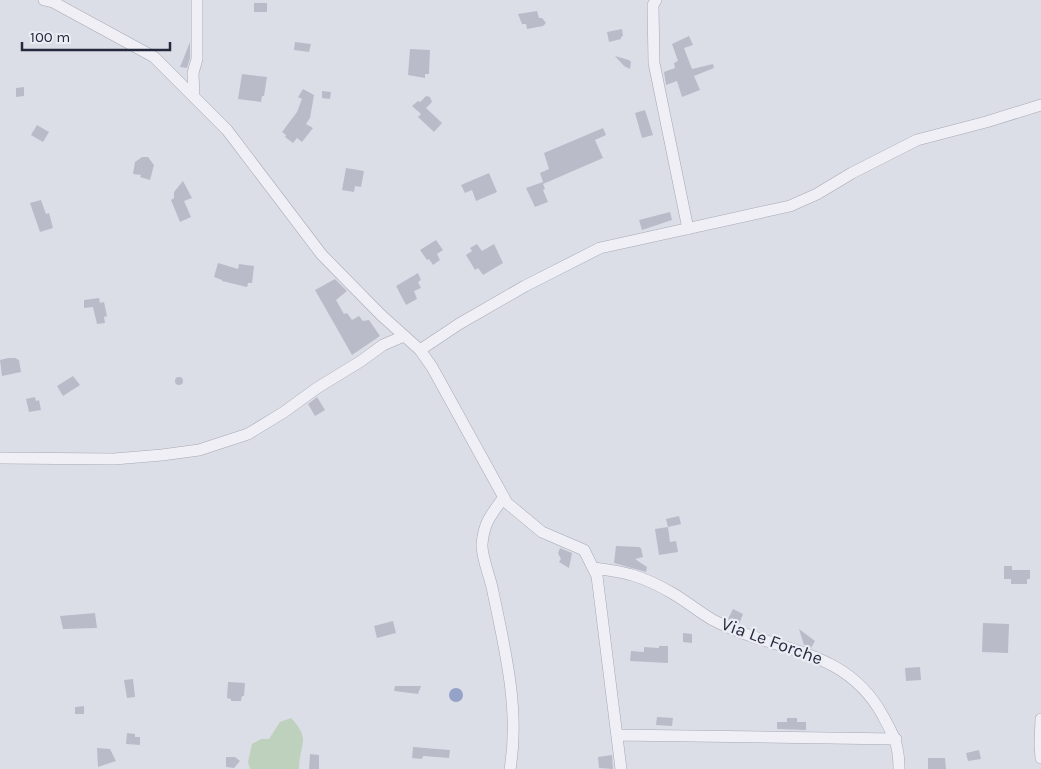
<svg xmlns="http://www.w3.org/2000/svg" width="1041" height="769" font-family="Karla,sans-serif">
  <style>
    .green { fill: #bdd1bd }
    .water { fill: #95a2c8 }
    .building { fill: #b9bbc9 }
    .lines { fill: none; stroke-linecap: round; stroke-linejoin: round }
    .minor-casing { stroke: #a5a8b4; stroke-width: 12 }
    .minor { stroke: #efeff5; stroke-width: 11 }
    .labels { text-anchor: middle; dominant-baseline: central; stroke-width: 4.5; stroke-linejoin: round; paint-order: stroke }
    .street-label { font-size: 18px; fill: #25293d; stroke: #ebedf4 }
  </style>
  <rect width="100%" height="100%" fill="#dcdee7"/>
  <!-- green -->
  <path class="green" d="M 291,718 C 312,740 299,744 299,769 L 250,769 L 248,762 L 252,744 L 261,739 L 269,739 L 280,722 Z"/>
  <!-- water -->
  <path class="water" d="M449 695a7 7 0 1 1 14 0a7 7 0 1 1-14 0Z"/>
  <!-- building -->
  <path class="building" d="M 254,3 L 267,3 L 267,12 L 254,12 Z
    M 537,11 L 539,18 L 542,18 L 546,23 L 543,26 L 527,29 L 526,24 L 522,24 L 518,14 Z
    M 622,29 L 623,36 L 621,37 L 621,39 L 609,42 L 607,32 Z
    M 689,36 L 693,45 L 684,48 L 692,69 L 713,64 L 714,68 L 694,76 L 700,90 L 682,97 L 677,81 L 666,85 L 664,72 L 675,68 L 674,63 L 678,61 L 672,44 Z
    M 190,42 L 190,58 L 187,68 L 180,67 Z
    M 295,42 L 311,44 L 309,52 L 294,50 Z
    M 410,49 L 430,50 L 429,74 L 425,74 L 425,78 L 408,75 Z
    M 615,56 L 629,60 L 631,62 L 630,69 L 624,66 Z
    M 242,74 L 267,77 L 264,96 L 262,96 L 261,102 L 238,99 Z
    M 24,87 L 24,96 L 16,97 L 16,88 Z
    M 303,89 L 314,95 L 310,118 L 306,124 L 313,128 L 302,142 L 297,138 L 293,143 L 285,137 L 286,135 L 282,132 L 297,112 L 302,99 L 298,97 Z
    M 322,91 L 331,92 L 330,99 L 322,98 Z
    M 426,96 L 430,97 L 432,102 L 426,108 L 442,123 L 434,132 L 418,117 L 421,114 L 412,106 L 418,101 L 420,102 Z
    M 645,110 L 653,135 L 642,138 L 635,113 Z
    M 37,125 L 49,132 L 43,142 L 31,135 Z
    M 603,128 L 606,135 L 595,140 L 603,158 L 543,184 L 545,189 L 543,190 L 548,202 L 535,207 L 526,188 L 543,182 L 540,173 L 549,169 L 544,153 Z
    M 142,157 L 148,157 L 154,165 L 150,180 L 140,177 L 141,175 L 133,174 L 135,162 Z
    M 346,168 L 364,171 L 361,187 L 355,186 L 354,192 L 342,190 Z
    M 489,173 L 497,192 L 476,201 L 472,190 L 465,193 L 461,185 Z
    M 183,181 L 192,198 L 184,201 L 191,217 L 180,222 L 171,200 L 174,198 L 174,192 Z
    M 41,200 L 46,214 L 49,213 L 53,228 L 40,232 L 30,203 Z
    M 670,212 L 672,220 L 642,230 L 639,220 Z
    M 436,240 L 443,250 L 437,254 L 440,260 L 433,265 L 429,259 L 427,260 L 420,250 Z
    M 477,244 L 482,251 L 494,244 L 503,263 L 483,275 L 478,268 L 475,270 L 466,255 L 472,251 L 470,248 Z
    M 218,263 L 238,269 L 239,264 L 254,266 L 252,283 L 248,283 L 247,287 L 222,281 L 222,280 L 214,277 Z
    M 418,273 L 421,280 L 418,282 L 421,288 L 414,291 L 417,299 L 406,305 L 396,286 Z
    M 335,279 L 347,291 L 336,300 L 344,314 L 347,313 L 352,320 L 359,316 L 363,321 L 369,320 L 380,336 L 352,355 L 315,290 Z
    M 99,298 L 100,303 L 104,302 L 107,316 L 104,317 L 105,323 L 97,324 L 93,307 L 84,308 L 84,300 Z
    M 8,358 L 15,358 L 19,360 L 21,372 L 2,376 L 0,360 Z
    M 73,376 L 80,385 L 63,396 L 57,386 Z
    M175 381a4 4 0 1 1 8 0a4 4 0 1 1-8 0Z
    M 35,397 L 36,401 L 39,400 L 41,410 L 29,412 L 26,399 Z
    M 317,397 L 325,410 L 315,416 L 308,404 Z
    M 679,516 L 681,524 L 668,527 L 666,519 Z
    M 668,527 L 670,542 L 676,541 L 678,552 L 659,555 L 655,529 Z
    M 616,546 L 639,547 L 641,548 L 643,557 L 635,559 L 647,567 L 646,572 L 614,563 Z
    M 560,548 L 572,553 L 569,568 L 559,562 L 561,559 L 558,553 Z
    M 1004,566 L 1012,566 L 1012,570 L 1030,570 L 1030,579 L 1027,579 L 1027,584 L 1011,584 L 1011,579 L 1004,579 Z
    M 733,609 L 743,614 L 739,624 L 728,619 Z
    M 95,613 L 97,628 L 63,629 L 60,616 Z
    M 393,621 L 396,633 L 377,638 L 374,626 Z
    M 983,623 L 1009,624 L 1008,653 L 982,652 Z
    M 799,629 L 815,641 L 811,648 L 804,645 Z
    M 683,633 L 692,634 L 692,643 L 683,642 Z
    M 659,646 L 668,646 L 668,663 L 630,661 L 631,651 L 644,652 L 644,647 L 659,648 Z
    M 920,667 L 921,680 L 906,681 L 905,668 Z
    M 133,679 L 135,697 L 127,698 L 124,680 Z
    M 228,682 L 245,683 L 244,696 L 242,696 L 241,701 L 231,701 L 231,699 L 227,698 Z
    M 395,686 L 421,686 L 418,694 L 394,691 Z
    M 84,706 L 84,714 L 75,714 L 75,707 Z
    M 657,717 L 673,718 L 672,726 L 656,725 Z
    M 787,718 L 797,718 L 797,722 L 806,722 L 806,730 L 777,729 L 777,722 L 787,722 Z
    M 127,733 L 135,734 L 135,737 L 140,737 L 140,745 L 126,744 Z
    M 413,747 L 450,750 L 449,758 L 423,756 L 422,759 L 412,758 Z
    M 97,748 L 110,749 L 116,761 L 98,767 Z
    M 979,750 L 981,759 L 968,761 L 966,753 Z
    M 310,754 L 319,755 L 319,769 L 309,769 Z
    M 612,755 L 613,769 L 599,768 L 598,757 Z
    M 226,757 L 235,757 L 240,761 L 234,768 L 226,767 Z
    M 928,758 L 945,758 L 946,769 L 928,769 Z"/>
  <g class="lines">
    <!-- minor casing -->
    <g class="minor-casing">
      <path id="minor" d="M 44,0 L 53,2 L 154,57 L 227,130 L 322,255 L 381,315 L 420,350 L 432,367 L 507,503 L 542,532 L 584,550 L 597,576 L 621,769
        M 656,0 L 653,5 L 654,63 L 688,229
        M 194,97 L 193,73 L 197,59 L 197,0
        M 420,350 L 459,324 L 525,286 L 600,248 L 790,206 L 817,194 L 852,173 L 917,140 L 986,122 L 1041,105
        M 0,458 L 114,459 L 162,455 L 199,450 L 248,434 L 284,412 L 317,388 L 361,361 L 383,345 L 404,336
        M 504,497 C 491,515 484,522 482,544 C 481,556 491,579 493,592 C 505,649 520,711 510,769
        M 594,568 C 626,572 643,576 672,593 C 686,601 699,612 713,620 C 775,653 845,646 883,716 C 894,736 899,745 899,769
        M 1041,719 L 1040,744 L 1041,758
        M 617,735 L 896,739"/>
    </g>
    <!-- minor -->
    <use href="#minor" class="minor"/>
  </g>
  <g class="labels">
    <!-- street labels -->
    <g class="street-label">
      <text transform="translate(772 641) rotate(20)">Via Le Forche</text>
    </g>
  </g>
  <!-- scale -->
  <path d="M22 42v8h148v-8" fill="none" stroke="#25293d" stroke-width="2.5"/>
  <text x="30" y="42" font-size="15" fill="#25293d" stroke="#ebedf4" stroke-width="4" paint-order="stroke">100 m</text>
</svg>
